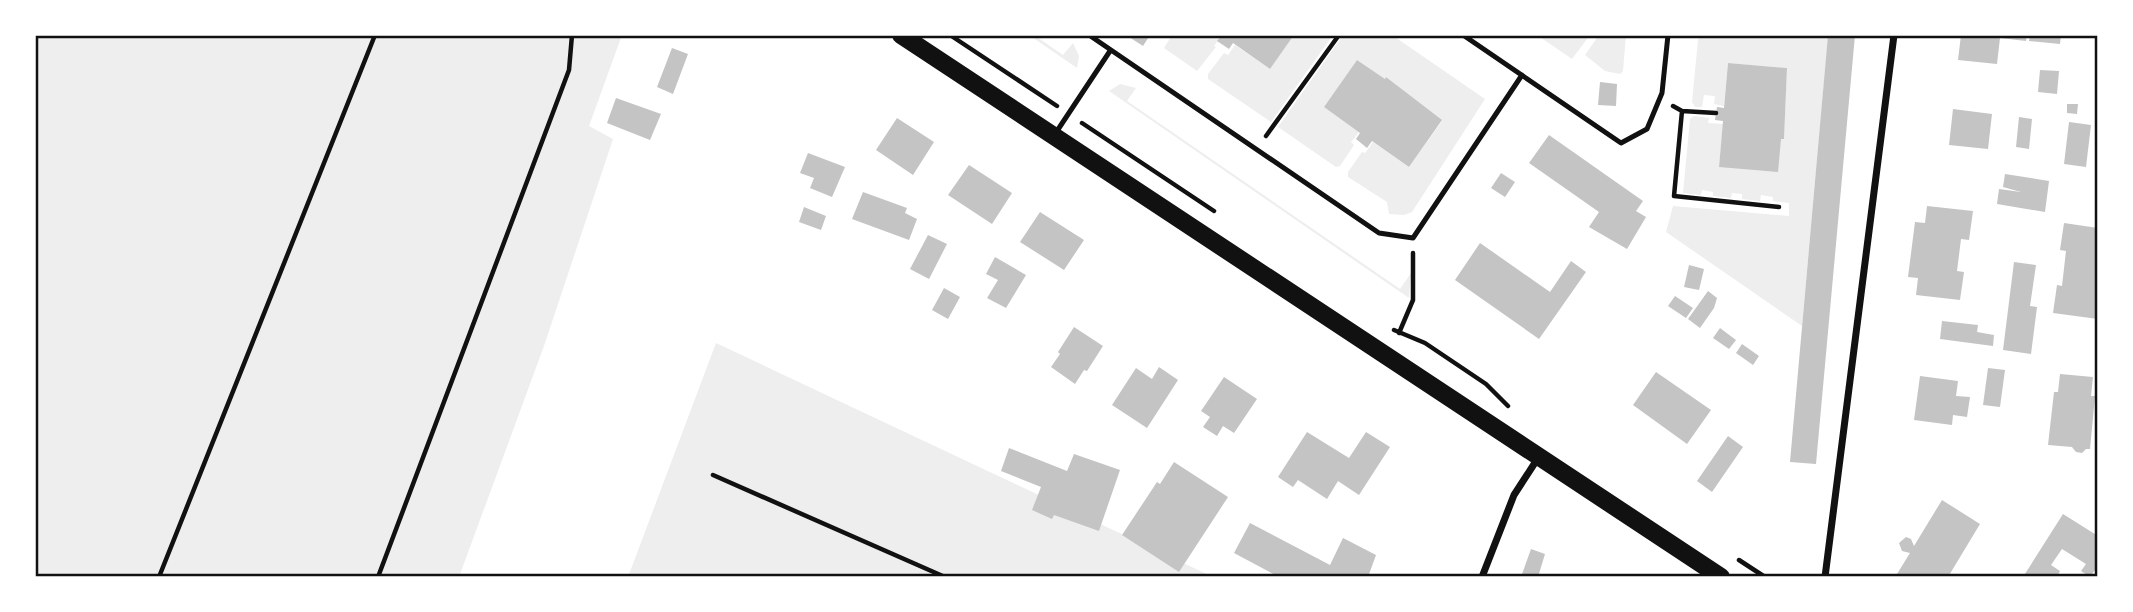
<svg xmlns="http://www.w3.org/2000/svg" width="2133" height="612" font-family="'Noto Sans',sans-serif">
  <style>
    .green { fill: #eee }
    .building { fill: #c4c4c4 }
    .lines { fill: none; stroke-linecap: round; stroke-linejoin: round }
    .path { stroke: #111; stroke-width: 4.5 }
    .service { stroke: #111; stroke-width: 5 }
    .minor { stroke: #111; stroke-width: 7 }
    .primary { stroke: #111; stroke-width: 18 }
    .neatline { fill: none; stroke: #111; stroke-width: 2.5 }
  </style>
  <rect width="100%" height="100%" fill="#fff"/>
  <!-- green -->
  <path class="green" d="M 35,35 L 622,35 L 589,126 L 613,139 L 544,346 L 459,577 L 35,577 Z
    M 1029,35 L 1034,35 L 1063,55 L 1073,43 L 1079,56 L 1077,68 Z
    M 1172,35 L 1222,35 L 1214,46 L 1216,47 L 1197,71 L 1164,48 Z
    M 1294,35 L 1333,35 L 1271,122 L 1208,79 L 1208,74 L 1224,53 L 1228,55 L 1235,45 L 1270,69 Z
    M 1343,35 L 1392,35 L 1485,99 L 1412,212 L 1404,215 L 1389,214 L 1387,202 L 1348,177 L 1348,172 L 1362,152 L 1365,153 L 1373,142 L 1409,167 L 1442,121 L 1386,77 L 1385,79 L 1357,60 L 1324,107 L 1359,132 L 1351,142 L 1354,145 L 1340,166 L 1336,167 L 1278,127 Z
    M 1537,35 L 1590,35 L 1572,59 Z
    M 1599,35 L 1626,35 L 1623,71 L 1620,74 L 1605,71 L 1585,55 Z
    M 1701,35 L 1828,37 L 1802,326 L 1666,232 L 1673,206 L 1789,216 L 1789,203 L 1773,201 L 1773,197 L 1761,195 L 1760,201 L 1742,199 L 1742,194 L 1732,193 L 1731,198 L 1713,196 L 1713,192 L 1702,190 L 1701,195 L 1683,193 L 1690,119 L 1694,116 L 1709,118 L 1708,123 L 1723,124 L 1719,167 L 1784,138 L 1787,68 L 1728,63 L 1724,106 L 1714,104 L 1715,96 L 1704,95 L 1702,107 L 1695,107 L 1692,102 L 1698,40 Z
    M 1120,84 L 1136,88 L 1127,101 L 1400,289 L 1411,273 L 1409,298 L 1109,91 Z
    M 716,343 L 1213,577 L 628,577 Z"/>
  <!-- building -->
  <path class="building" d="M 1131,35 L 1150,35 L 1143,46 L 1129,37 Z
    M 1222,35 L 1294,35 L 1270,69 L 1233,43 L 1229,49 L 1217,41 Z
    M 1828,35 L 1855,35 L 1816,464 L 1790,462 Z
    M 1961,35 L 2027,35 L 2026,41 L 2000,38 L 1997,64 L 1958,60 Z
    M 2030,35 L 2061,35 L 2060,44 L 2029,41 Z
    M 672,48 L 688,54 L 673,94 L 657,87 Z
    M 1357,60 L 1385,79 L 1386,77 L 1442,120 L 1409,167 L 1372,141 L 1367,148 L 1356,139 L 1360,133 L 1324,107 Z
    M 1728,63 L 1787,68 L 1784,139 L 1781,139 L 1778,172 L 1719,167 L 1723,121 L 1715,120 L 1717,107 L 1724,108 Z
    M 2040,70 L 2059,71 L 2057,94 L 2038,92 Z
    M 1600,82 L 1617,84 L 1616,106 L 1598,105 Z
    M 616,98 L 661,114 L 650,140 L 607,123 Z
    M 2067,104 L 2078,104 L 2077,114 L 2067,113 Z
    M 1953,109 L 1992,114 L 1988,149 L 1949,145 Z
    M 2019,117 L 2032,119 L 2029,149 L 2016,147 Z
    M 897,118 L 934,142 L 913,175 L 876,150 Z
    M 2069,122 L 2091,125 L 2086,167 L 2064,164 Z
    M 1549,135 L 1643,201 L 1636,211 L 1646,217 L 1627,249 L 1589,227 L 1599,212 L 1529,163 Z
    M 808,153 L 845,167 L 832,197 L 810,188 L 814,178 L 800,173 Z
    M 969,165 L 1012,193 L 992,224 L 948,195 Z
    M 1501,173 L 1515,182 L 1505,197 L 1491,188 Z
    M 2005,174 L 2049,181 L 2045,212 L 1997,204 L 1999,189 L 2021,192 L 2003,187 Z
    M 863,192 L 907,208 L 905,213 L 917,219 L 909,240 L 852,219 Z
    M 1927,206 L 1973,211 L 1969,240 L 1961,239 L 1957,271 L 1964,272 L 1960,300 L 1916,295 L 1918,278 L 1908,277 L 1915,222 L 1925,223 Z
    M 804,207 L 826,216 L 821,230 L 799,222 Z
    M 1040,212 L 1084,240 L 1064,270 L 1020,242 Z
    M 2064,223 L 2098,228 L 2098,319 L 2053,313 L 2057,285 L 2062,286 L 2066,251 L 2060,250 Z
    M 928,235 L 947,244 L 929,279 L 910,269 Z
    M 1480,243 L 1550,292 L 1571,261 L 1586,272 L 1539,339 L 1455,280 Z
    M 995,257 L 1026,275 L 1006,308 L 987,298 L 998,280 L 986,274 Z
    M 2014,262 L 2036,265 L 2030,306 L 2037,307 L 2031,354 L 2003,350 Z
    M 1689,265 L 1704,269 L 1699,290 L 1684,287 Z
    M 944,288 L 960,297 L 948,319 L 932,310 Z
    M 1708,291 L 1717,298 L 1714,308 L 1700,328 L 1688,319 Z
    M 1675,296 L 1693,308 L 1686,318 L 1668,306 Z
    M 1942,321 L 1978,325 L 1977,332 L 1994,335 L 1993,346 L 1940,339 Z
    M 1074,327 L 1103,346 L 1087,371 L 1084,370 L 1075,384 L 1051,367 L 1060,354 L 1058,352 Z
    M 1720,328 L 1736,340 L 1729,349 L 1713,338 Z
    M 1742,344 L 1759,356 L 1753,365 L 1736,353 Z
    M 1159,367 L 1178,380 L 1147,428 L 1112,405 L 1136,368 L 1152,379 Z
    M 1988,368 L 2005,370 L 2000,407 L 1983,405 Z
    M 1656,372 L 1711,410 L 1687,444 L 1633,405 Z
    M 2060,374 L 2093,377 L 2091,396 L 2095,396 L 2090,449 L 2086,449 L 2082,453 L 2076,452 L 2072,447 L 2048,445 L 2054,392 L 2058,392 Z
    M 1920,376 L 1958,381 L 1956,396 L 1970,397 L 1967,417 L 1953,415 L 1952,425 L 1914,420 Z
    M 1224,377 L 1257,399 L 1234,433 L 1223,426 L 1217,436 L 1203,427 L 1210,417 L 1201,411 Z
    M 1307,432 L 1349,458 L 1366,432 L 1390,447 L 1359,495 L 1338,481 L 1327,499 L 1298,480 L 1293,487 L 1278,477 Z
    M 1728,436 L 1743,447 L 1712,492 L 1697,481 Z
    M 1009,448 L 1067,471 L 1074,454 L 1120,470 L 1099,531 L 1054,515 L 1052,519 L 1032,510 L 1041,487 L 1001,471 Z
    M 1174,462 L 1228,497 L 1179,572 L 1122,535 L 1157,482 L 1160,484 Z
    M 1942,500 L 1980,524 L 1948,577 L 1901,577 L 1897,574 L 1910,553 L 1902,551 L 1899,543 L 1906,537 L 1911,539 L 1914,546 Z
    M 2063,514 L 2098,536 L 2098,572 L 2095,570 L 2090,577 L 2081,571 L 2086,564 L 2062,549 L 2051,565 L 2060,571 L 2057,577 L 2023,577 Z
    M 1250,523 L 1330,565 L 1343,538 L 1376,555 L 1368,577 L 1279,577 L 1234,553 Z
    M 1531,549 L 1545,554 L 1538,577 L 1521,577 Z"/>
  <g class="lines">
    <!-- path -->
    <path class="path" d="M 950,35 L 1057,106
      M 1673,106 L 1682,111 L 1674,196 L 1779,207
      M 1682,111 L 1716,113
      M 1082,123 L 1214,211
      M 1266,136 L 1339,35
      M 1394,330 L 1425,343 L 1486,384 L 1508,406
      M 1399,333 L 1413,300 L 1413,253
      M 713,475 L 945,577
      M 1739,560 L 1765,577
      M 159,577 L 375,35
      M 378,577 L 569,70 L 572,35"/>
    <!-- service -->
    <path class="service" d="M 1089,35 L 1379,233 L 1413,238 L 1522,75
      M 1463,35 L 1621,143 L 1647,129 L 1662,93 L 1668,35
      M 1055,134 L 1110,51"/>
    <!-- minor -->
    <path class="minor" d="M 1482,577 L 1514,495 L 1538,458
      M 1825,577 L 1894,35"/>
    <!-- primary -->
    <path class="primary" d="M 901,35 L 1721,577"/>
  </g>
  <!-- border -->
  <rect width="2133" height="612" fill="none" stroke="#ffffff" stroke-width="74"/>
  <rect x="37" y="37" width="2059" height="538" class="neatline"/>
</svg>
